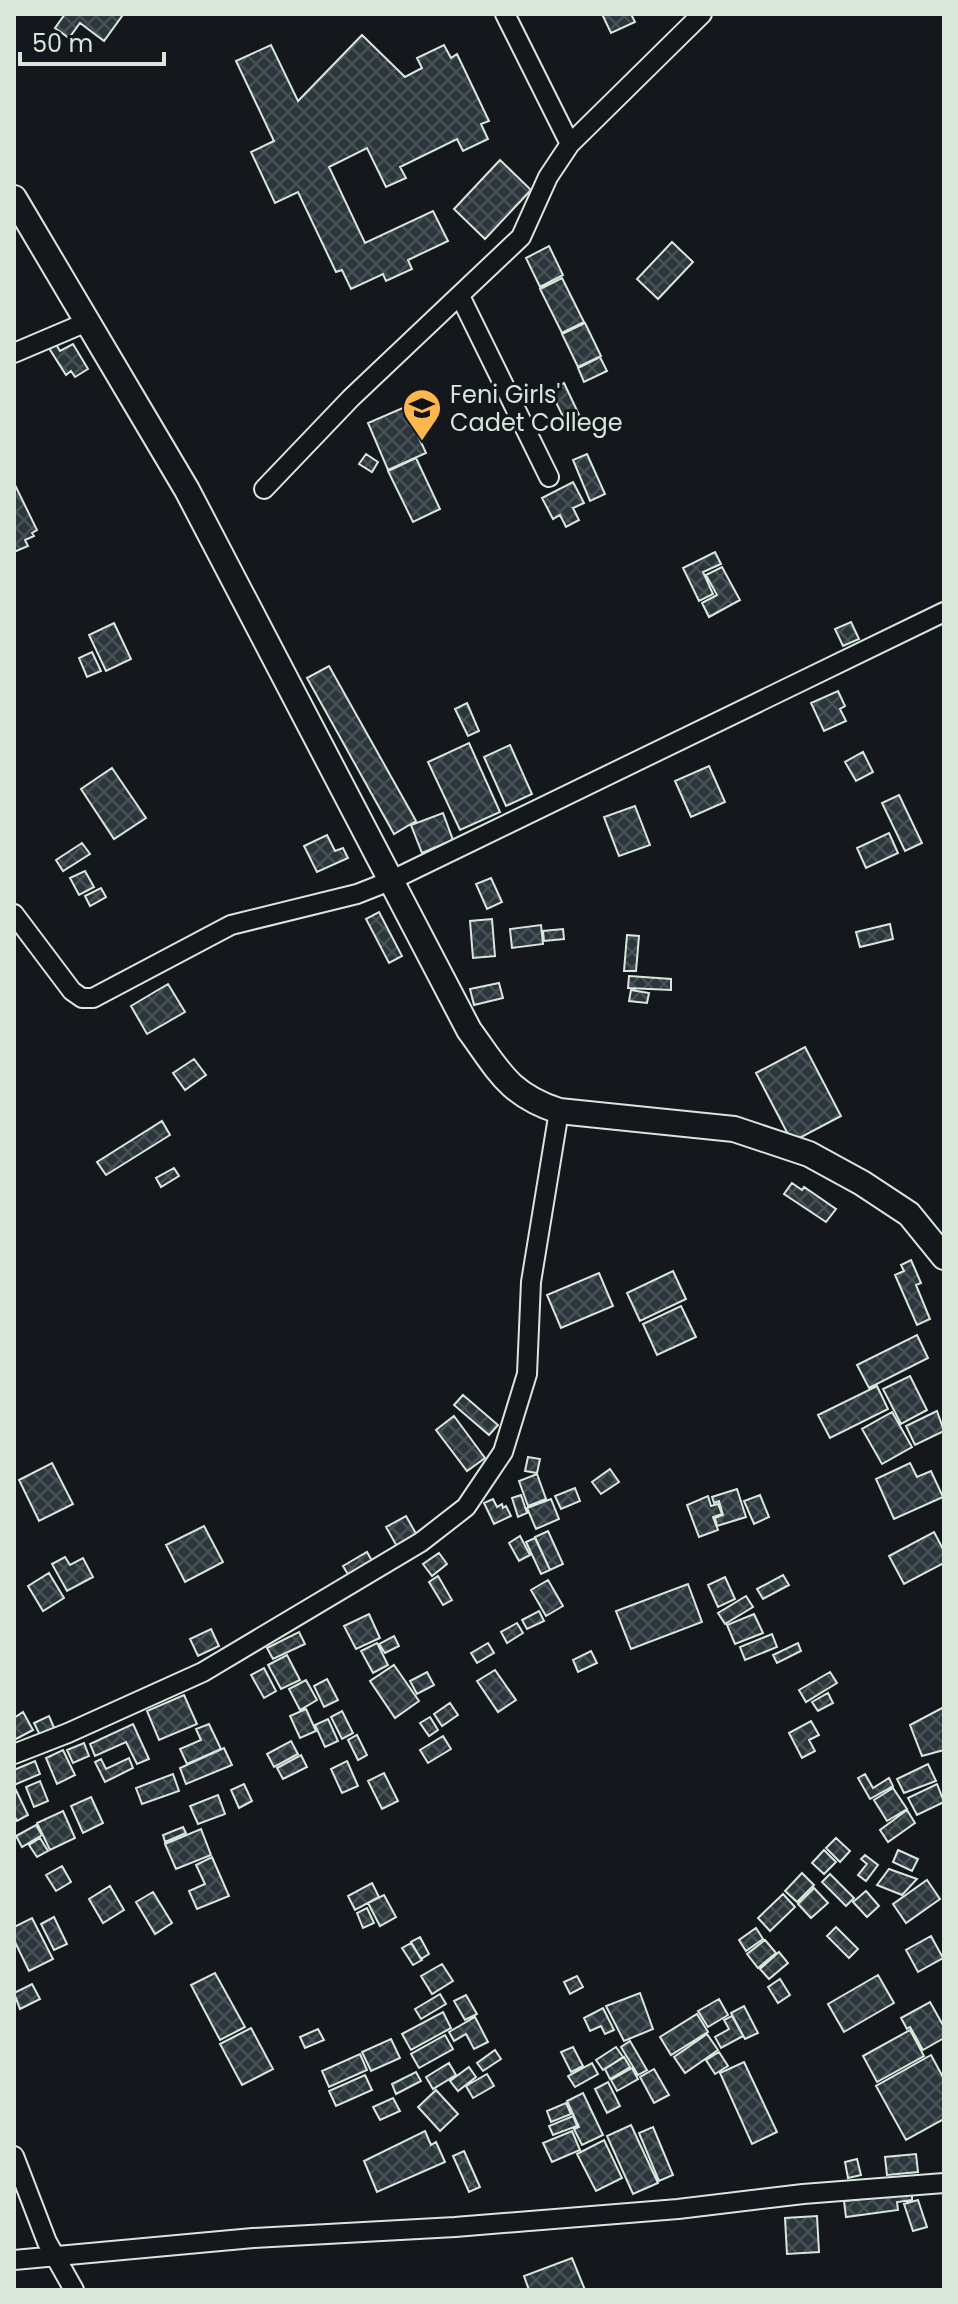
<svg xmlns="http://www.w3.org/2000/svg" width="958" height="2304" font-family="Poppins,sans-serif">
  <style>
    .building { fill: url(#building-cross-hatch); stroke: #d8e6dc; stroke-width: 2 }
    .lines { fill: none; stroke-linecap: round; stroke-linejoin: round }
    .street-casing { stroke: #d8e6dc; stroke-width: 22 }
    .secondary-casing { stroke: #d8e6dc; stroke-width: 28 }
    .street { stroke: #14181c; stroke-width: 18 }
    .secondary { stroke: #14181c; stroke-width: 24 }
    .labels { text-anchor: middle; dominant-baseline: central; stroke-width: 6; stroke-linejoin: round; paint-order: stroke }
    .poi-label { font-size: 24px; fill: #d8e6dc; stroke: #14181c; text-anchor: start }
  </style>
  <defs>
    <pattern id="building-cross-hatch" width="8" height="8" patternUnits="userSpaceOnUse" patternTransform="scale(2)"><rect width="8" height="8" fill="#2c363c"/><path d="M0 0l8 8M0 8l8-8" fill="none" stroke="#4a5358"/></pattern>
  </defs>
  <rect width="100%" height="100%" fill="#14181c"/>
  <!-- building -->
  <path class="building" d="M 65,14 L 120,14 L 122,16 L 104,41 L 80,23 L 69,38 L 55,28 Z
    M 602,14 L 631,14 L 635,22 L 611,33 Z
    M 362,35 L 405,77 L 422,68 L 417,58 L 444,45 L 451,58 L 457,54 L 489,121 L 481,124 L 488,139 L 463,151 L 457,139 L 400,167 L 406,178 L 386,187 L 367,148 L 329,167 L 365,243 L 433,211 L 448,241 L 408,260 L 412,269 L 386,281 L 383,274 L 351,289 L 342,270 L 336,272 L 298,192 L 275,203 L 251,152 L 274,141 L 236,61 L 271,45 L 298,101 Z
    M 500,160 L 531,190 L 485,239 L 454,209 Z
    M 672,242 L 693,262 L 658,299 L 637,279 Z
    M 549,246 L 563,275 L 540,287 L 526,258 Z
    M 562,278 L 584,322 L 562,333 L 540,289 Z
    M 585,323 L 601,356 L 578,367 L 562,334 Z
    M 54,341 L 60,351 L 73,344 L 88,369 L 75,377 L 71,371 L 66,375 L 47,345 Z
    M 600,357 L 607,371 L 584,382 L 578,368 Z
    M 564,383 L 582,421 L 568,427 L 550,390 Z
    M 405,407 L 426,453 L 388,470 L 368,423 Z
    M 366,454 L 378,462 L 372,472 L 359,464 Z
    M 587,454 L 605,494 L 590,501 L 573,460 Z
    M 416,458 L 440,509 L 413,522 L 388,471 Z
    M 573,482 L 584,503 L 573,508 L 579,520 L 566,527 L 560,515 L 553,519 L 542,498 Z
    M 14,483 L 37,530 L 32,533 L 34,536 L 25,540 L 28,546 L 14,552 Z
    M 715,552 L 721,564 L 703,572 L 713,594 L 699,601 L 683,568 Z
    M 722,567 L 740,600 L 709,617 L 702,603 L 717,595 L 706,575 Z
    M 851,622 L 859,639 L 843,646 L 835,629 Z
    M 114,623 L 131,659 L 106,671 L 89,635 Z
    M 92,652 L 101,671 L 87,677 L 79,658 Z
    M 329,666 L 416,821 L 394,834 L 307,678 Z
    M 838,691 L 845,706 L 840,709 L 846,721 L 824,731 L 811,703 Z
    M 467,703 L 479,731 L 468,736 L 455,709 Z
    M 469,743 L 500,812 L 460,830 L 428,762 Z
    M 510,745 L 532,794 L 506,806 L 484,757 Z
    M 863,752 L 873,772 L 856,781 L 845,762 Z
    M 709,766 L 725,802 L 691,817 L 675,781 Z
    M 112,768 L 146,818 L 114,839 L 81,789 Z
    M 899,795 L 922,843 L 905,851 L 882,803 Z
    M 635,806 L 650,845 L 619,856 L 604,817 Z
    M 443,813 L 453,840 L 422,853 L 411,825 Z
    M 889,833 L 898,853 L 866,868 L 857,848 Z
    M 327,835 L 335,851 L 343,848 L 348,858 L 317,872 L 304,846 Z
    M 82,843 L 90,854 L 63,871 L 56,860 Z
    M 85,871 L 94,887 L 79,895 L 70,878 Z
    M 491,878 L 502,902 L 487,909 L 476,884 Z
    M 101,888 L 106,897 L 90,906 L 85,896 Z
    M 379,912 L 402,956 L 389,963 L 366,919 Z
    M 492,919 L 495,956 L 473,958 L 470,921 Z
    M 890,924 L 893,939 L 860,947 L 856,932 Z
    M 541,925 L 543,944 L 512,948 L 510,929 Z
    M 563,929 L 564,939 L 544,941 L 543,931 Z
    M 627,935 L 639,936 L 636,971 L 624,971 Z
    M 629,976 L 671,979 L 671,990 L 628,988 Z
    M 499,983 L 503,998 L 474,1005 L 470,989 Z
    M 168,984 L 185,1012 L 147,1034 L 131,1006 Z
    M 631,990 L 649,993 L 647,1003 L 629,1001 Z
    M 805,1047 L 841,1116 L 792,1142 L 756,1073 Z
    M 194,1059 L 206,1075 L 185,1090 L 173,1073 Z
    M 162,1121 L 170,1135 L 106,1175 L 97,1162 Z
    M 174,1168 L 179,1176 L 161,1187 L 156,1178 Z
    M 792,1183 L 802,1190 L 804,1187 L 836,1209 L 826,1222 L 784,1194 Z
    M 911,1260 L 921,1283 L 916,1285 L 930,1319 L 917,1325 L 895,1275 L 904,1271 L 901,1265 Z
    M 673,1271 L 686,1299 L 640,1321 L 627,1293 Z
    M 599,1273 L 613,1306 L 561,1328 L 547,1295 Z
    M 681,1306 L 696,1337 L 657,1355 L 643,1324 Z
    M 917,1335 L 928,1358 L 869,1388 L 857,1365 Z
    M 910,1376 L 927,1410 L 901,1424 L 883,1389 Z
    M 877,1386 L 888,1409 L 830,1438 L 818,1415 Z
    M 463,1395 L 498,1425 L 489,1435 L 454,1405 Z
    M 937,1411 L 944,1431 L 915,1445 L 906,1426 Z
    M 892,1412 L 912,1447 L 882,1464 L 862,1429 Z
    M 454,1416 L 485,1458 L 467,1471 L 436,1430 Z
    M 528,1457 L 540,1459 L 537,1473 L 525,1471 Z
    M 52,1463 L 73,1504 L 39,1521 L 19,1480 Z
    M 910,1463 L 917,1477 L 931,1471 L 943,1497 L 894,1519 L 876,1479 Z
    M 610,1469 L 619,1482 L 601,1494 L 592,1482 Z
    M 537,1474 L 546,1499 L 528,1506 L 519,1481 Z
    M 575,1488 L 580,1501 L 561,1509 L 555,1496 Z
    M 737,1489 L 746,1517 L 717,1526 L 715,1518 L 723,1515 L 719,1501 L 714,1503 L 712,1497 Z
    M 521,1495 L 527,1513 L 518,1517 L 512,1498 Z
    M 760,1495 L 769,1517 L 754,1524 L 744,1501 Z
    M 708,1496 L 711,1506 L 718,1504 L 722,1514 L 713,1517 L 718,1530 L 699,1537 L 687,1505 Z
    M 493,1499 L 497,1507 L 502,1504 L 503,1508 L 506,1506 L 511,1516 L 494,1524 L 484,1503 Z
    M 551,1499 L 559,1519 L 536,1529 L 527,1508 Z
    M 406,1516 L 419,1539 L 399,1550 L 386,1527 Z
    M 204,1526 L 223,1562 L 185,1582 L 166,1545 Z
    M 548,1531 L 563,1564 L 550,1570 L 535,1537 Z
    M 934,1532 L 944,1551 L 944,1563 L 904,1584 L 889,1556 Z
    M 520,1536 L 530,1555 L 519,1561 L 509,1543 Z
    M 535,1538 L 550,1570 L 541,1574 L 526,1542 Z
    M 367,1552 L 376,1568 L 352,1581 L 343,1566 Z
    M 439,1553 L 447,1564 L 432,1576 L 423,1564 Z
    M 65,1557 L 70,1565 L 83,1558 L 93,1577 L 67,1591 L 52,1564 Z
    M 49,1573 L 64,1598 L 43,1611 L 28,1586 Z
    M 783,1575 L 789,1585 L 763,1599 L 757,1589 Z
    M 438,1576 L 452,1600 L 443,1605 L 429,1582 Z
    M 725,1577 L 735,1599 L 718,1607 L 708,1585 Z
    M 548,1580 L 563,1606 L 546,1616 L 531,1590 Z
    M 688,1584 L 702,1622 L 631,1649 L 616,1611 Z
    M 746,1596 L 753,1607 L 725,1624 L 718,1613 Z
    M 539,1611 L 544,1621 L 527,1629 L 522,1620 Z
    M 369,1614 L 380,1638 L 356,1649 L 344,1626 Z
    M 754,1614 L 763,1633 L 735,1644 L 727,1625 Z
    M 517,1623 L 523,1633 L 507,1643 L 501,1632 Z
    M 211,1629 L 219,1646 L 198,1656 L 190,1639 Z
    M 299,1632 L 305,1644 L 273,1659 L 267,1648 Z
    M 772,1634 L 777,1647 L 745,1660 L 740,1647 Z
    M 394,1636 L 399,1646 L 385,1653 L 379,1644 Z
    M 377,1643 L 388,1665 L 373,1673 L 361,1651 Z
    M 488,1643 L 494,1653 L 477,1663 L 471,1653 Z
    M 798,1643 L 801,1651 L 777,1663 L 773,1655 Z
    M 591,1651 L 597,1663 L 578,1672 L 573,1660 Z
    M 287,1655 L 300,1680 L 281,1689 L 268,1665 Z
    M 394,1665 L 419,1701 L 395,1718 L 370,1681 Z
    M 264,1668 L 276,1691 L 264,1698 L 251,1675 Z
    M 495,1670 L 516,1700 L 498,1712 L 477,1681 Z
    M 427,1672 L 434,1685 L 417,1694 L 410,1681 Z
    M 830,1672 L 837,1683 L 806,1702 L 799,1690 Z
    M 327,1679 L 338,1700 L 324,1707 L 314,1686 Z
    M 306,1680 L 317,1700 L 300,1710 L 289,1689 Z
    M 828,1693 L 833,1703 L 818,1711 L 812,1702 Z
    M 184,1695 L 197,1724 L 159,1740 L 147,1711 Z
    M 450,1703 L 458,1715 L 442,1726 L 434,1714 Z
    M 944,1707 L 944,1750 L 922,1756 L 910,1725 Z
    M 306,1709 L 316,1731 L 300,1738 L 290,1716 Z
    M 342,1711 L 353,1733 L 342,1739 L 331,1717 Z
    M 23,1712 L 33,1730 L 14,1740 L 14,1718 Z
    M 49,1716 L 55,1730 L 41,1737 L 34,1723 Z
    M 430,1717 L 438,1730 L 429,1736 L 420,1723 Z
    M 328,1719 L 338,1741 L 325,1747 L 315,1725 Z
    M 811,1721 L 819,1735 L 809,1740 L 815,1751 L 802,1758 L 789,1733 Z
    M 133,1724 L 149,1759 L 137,1764 L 126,1742 L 95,1756 L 90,1744 Z
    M 209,1724 L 221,1749 L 187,1764 L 180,1749 L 201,1740 L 196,1729 Z
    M 357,1735 L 367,1755 L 358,1760 L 348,1740 Z
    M 443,1736 L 451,1749 L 428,1763 L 420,1750 Z
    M 291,1741 L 298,1754 L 274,1767 L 267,1754 Z
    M 84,1743 L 89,1756 L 73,1763 L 67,1750 Z
    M 224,1748 L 232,1765 L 186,1784 L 180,1768 Z
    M 63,1750 L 75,1775 L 57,1784 L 46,1758 Z
    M 301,1755 L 307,1767 L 283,1779 L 277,1768 Z
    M 129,1758 L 133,1768 L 105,1782 L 95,1762 L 101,1759 L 106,1769 Z
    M 35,1761 L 40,1774 L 14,1785 L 14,1770 Z
    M 347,1761 L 358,1786 L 342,1793 L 331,1769 Z
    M 928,1764 L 936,1781 L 904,1793 L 897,1779 Z
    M 384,1773 L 398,1801 L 382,1809 L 368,1781 Z
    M 173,1774 L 179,1791 L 142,1804 L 136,1788 Z
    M 865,1774 L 873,1788 L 889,1778 L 893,1786 L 870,1799 L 858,1778 Z
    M 40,1781 L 48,1801 L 34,1807 L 26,1787 Z
    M 244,1784 L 252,1801 L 239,1808 L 231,1790 Z
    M 937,1784 L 944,1802 L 917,1815 L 908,1798 Z
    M 14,1786 L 28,1815 L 17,1821 L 14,1815 Z
    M 893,1788 L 907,1809 L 887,1821 L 874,1800 Z
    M 218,1795 L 225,1814 L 198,1824 L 190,1806 Z
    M 91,1797 L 103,1823 L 83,1833 L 71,1806 Z
    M 907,1810 L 915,1823 L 888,1842 L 880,1830 Z
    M 63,1811 L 75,1838 L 50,1850 L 37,1823 Z
    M 36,1825 L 42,1835 L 22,1847 L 16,1836 Z
    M 183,1827 L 186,1833 L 165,1842 L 163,1835 Z
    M 201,1829 L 211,1855 L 176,1869 L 165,1844 Z
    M 40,1838 L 48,1851 L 37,1857 L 29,1845 Z
    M 836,1838 L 850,1851 L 840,1862 L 826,1848 Z
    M 824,1850 L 836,1862 L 824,1874 L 812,1863 Z
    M 898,1850 L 918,1859 L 912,1871 L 893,1862 Z
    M 865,1855 L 878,1865 L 866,1881 L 858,1875 L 867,1864 L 861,1859 Z
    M 212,1857 L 229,1896 L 197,1909 L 189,1891 L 205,1884 L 196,1865 Z
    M 62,1866 L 71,1882 L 56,1891 L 46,1875 Z
    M 889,1869 L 917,1879 L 902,1895 L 877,1885 Z
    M 802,1873 L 814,1885 L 797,1902 L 785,1891 Z
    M 830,1874 L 854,1898 L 846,1906 L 822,1882 Z
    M 927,1880 L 940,1899 L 906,1923 L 893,1904 Z
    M 372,1883 L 379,1897 L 355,1910 L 348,1896 Z
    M 110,1886 L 124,1910 L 103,1923 L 89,1899 Z
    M 814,1888 L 828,1903 L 811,1918 L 798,1904 Z
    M 866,1891 L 879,1906 L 867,1917 L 853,1902 Z
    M 153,1892 L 172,1923 L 155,1934 L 136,1902 Z
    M 783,1894 L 795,1907 L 770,1931 L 758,1918 Z
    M 384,1895 L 396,1917 L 380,1926 L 368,1903 Z
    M 367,1908 L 374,1923 L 363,1928 L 357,1913 Z
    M 54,1917 L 67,1944 L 54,1950 L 41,1924 Z
    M 32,1918 L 53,1959 L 29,1971 L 14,1940 L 14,1927 Z
    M 836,1927 L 858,1949 L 849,1958 L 827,1936 Z
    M 756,1928 L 763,1939 L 746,1951 L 739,1940 Z
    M 931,1936 L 943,1958 L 918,1972 L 906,1950 Z
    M 420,1937 L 429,1954 L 421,1959 L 411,1942 Z
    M 765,1940 L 776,1953 L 758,1968 L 747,1954 Z
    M 411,1943 L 422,1960 L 413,1965 L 402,1948 Z
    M 779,1952 L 788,1963 L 769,1979 L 760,1969 Z
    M 442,1964 L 453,1981 L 432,1994 L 421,1976 Z
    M 215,1973 L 245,2027 L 220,2040 L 191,1985 Z
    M 878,1975 L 894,2003 L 844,2032 L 828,2004 Z
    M 577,1976 L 583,1987 L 570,1994 L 564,1982 Z
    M 780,1979 L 790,1995 L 778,2003 L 768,1987 Z
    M 32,1984 L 40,1999 L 20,2009 L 14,1993 Z
    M 640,1993 L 653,2029 L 624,2041 L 606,2006 Z
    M 440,1994 L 446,2004 L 421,2019 L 415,2009 Z
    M 466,1995 L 477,2014 L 465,2020 L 454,2001 Z
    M 719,1999 L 728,2015 L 708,2027 L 698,2011 Z
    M 930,2002 L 944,2027 L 944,2038 L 923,2050 L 910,2027 L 907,2029 L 901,2018 Z
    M 744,2006 L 758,2033 L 745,2039 L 731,2013 Z
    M 603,2008 L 614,2030 L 605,2034 L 601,2026 L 590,2031 L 584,2018 Z
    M 443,2012 L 451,2028 L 411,2050 L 402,2034 Z
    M 697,2014 L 708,2032 L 671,2055 L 660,2037 Z
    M 732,2016 L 743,2036 L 721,2048 L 715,2037 L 729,2029 L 724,2020 Z
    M 475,2017 L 488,2042 L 474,2049 L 466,2034 L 454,2041 L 449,2032 Z
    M 251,2028 L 273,2069 L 242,2085 L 220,2044 Z
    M 318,2029 L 324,2040 L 305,2048 L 300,2037 Z
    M 910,2030 L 924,2056 L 877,2082 L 863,2056 Z
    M 707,2034 L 718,2050 L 685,2073 L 674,2057 Z
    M 445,2035 L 453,2049 L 419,2068 L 411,2054 Z
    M 391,2039 L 400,2058 L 371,2071 L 362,2052 Z
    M 630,2041 L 647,2070 L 638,2075 L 621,2047 Z
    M 573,2047 L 583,2066 L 571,2072 L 561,2052 Z
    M 616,2047 L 623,2057 L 603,2070 L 596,2060 Z
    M 495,2050 L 501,2059 L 483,2071 L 477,2063 Z
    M 719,2052 L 728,2066 L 715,2074 L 706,2060 Z
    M 360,2054 L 367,2070 L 329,2087 L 322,2071 Z
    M 931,2055 L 944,2079 L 944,2119 L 906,2140 L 876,2086 Z
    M 624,2057 L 630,2067 L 610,2079 L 605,2069 Z
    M 744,2062 L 777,2132 L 752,2144 L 720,2073 Z
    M 449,2063 L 456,2075 L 433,2089 L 426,2077 Z
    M 592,2063 L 598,2074 L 575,2087 L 568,2076 Z
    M 469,2067 L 476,2077 L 458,2091 L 450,2081 Z
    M 632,2068 L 638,2079 L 617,2091 L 611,2080 Z
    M 654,2069 L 669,2095 L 654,2103 L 640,2077 Z
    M 416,2072 L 421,2081 L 396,2094 L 392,2084 Z
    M 487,2074 L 494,2086 L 473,2098 L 466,2086 Z
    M 365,2075 L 372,2090 L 336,2106 L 329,2091 Z
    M 608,2082 L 620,2106 L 607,2113 L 595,2089 Z
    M 436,2090 L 458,2114 L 440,2131 L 418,2107 Z
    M 583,2093 L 603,2135 L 582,2145 L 574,2129 L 579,2127 L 567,2101 Z
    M 393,2098 L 400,2111 L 380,2120 L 373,2107 Z
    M 566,2103 L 571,2114 L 551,2122 L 547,2111 Z
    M 573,2116 L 577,2126 L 553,2135 L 549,2126 Z
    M 631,2125 L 658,2183 L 633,2194 L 607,2136 Z
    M 653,2127 L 673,2175 L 659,2181 L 639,2133 Z
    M 425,2131 L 431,2145 L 436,2142 L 445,2162 L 377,2192 L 364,2161 Z
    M 572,2131 L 580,2150 L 552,2162 L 543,2143 Z
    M 604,2140 L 622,2178 L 596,2191 L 577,2154 Z
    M 464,2151 L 480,2187 L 469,2192 L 453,2156 Z
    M 916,2154 L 918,2172 L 887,2175 L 885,2157 Z
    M 857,2159 L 861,2175 L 848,2178 L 845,2162 Z
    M 912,2193 L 912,2200 L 897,2202 L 898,2210 L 846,2217 L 844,2201 Z
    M 918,2200 L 927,2227 L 913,2231 L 904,2204 Z
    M 817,2216 L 819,2252 L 787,2254 L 785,2218 Z
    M 572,2258 L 585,2290 L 529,2290 L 524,2276 Z"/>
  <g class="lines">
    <!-- street casing -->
    <g class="street-casing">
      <path id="street" d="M 505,14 L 570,144
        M 460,296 L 549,477
        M 14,353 L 87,322
        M 264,489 L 351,398 L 521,237 L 548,177 L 570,144 L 702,14
        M 14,914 L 72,991 L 82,998 L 93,998 L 231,925 L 357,894 L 390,881 L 944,612
        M 14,1754 L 68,1733 L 203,1672 L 421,1542 L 466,1507 L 503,1452 L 527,1374 L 531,1282 L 559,1111
        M 14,2156 L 47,2242 L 74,2290
        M 14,2260 L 253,2238 L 455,2227 L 678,2209 L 803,2194 L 944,2183"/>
    </g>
    <!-- secondary casing -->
    <g class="secondary-casing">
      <path id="secondary" d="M 14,198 L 187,490 L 469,1030 C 499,1071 508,1094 559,1111 L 734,1129 L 809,1154 L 862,1183 L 909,1214 L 944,1257"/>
    </g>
    <!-- street -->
    <use href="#street" class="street"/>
    <!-- secondary -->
    <use href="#secondary" class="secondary"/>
  </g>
  <!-- icons -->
  <defs>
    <g id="university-pin" transform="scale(2)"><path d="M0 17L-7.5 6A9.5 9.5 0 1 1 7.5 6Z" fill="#ffb74d" stroke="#14181c"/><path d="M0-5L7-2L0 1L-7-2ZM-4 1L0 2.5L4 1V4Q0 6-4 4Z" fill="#111"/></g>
  </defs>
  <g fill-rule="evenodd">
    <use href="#university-pin" x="422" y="408"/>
  </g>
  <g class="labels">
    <!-- poi labels -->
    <g class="poi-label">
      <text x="450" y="394">Feni Girls'<tspan x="450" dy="28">Cadet College</tspan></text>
    </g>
  </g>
  <!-- border -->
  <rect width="958" height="2304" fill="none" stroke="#d8e6dc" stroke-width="32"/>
  <!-- scale -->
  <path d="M20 52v12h144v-12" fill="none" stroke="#d8e6dc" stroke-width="4"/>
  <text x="32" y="52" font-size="24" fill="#d8e6dc" stroke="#14181c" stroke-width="6" paint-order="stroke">50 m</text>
</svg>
